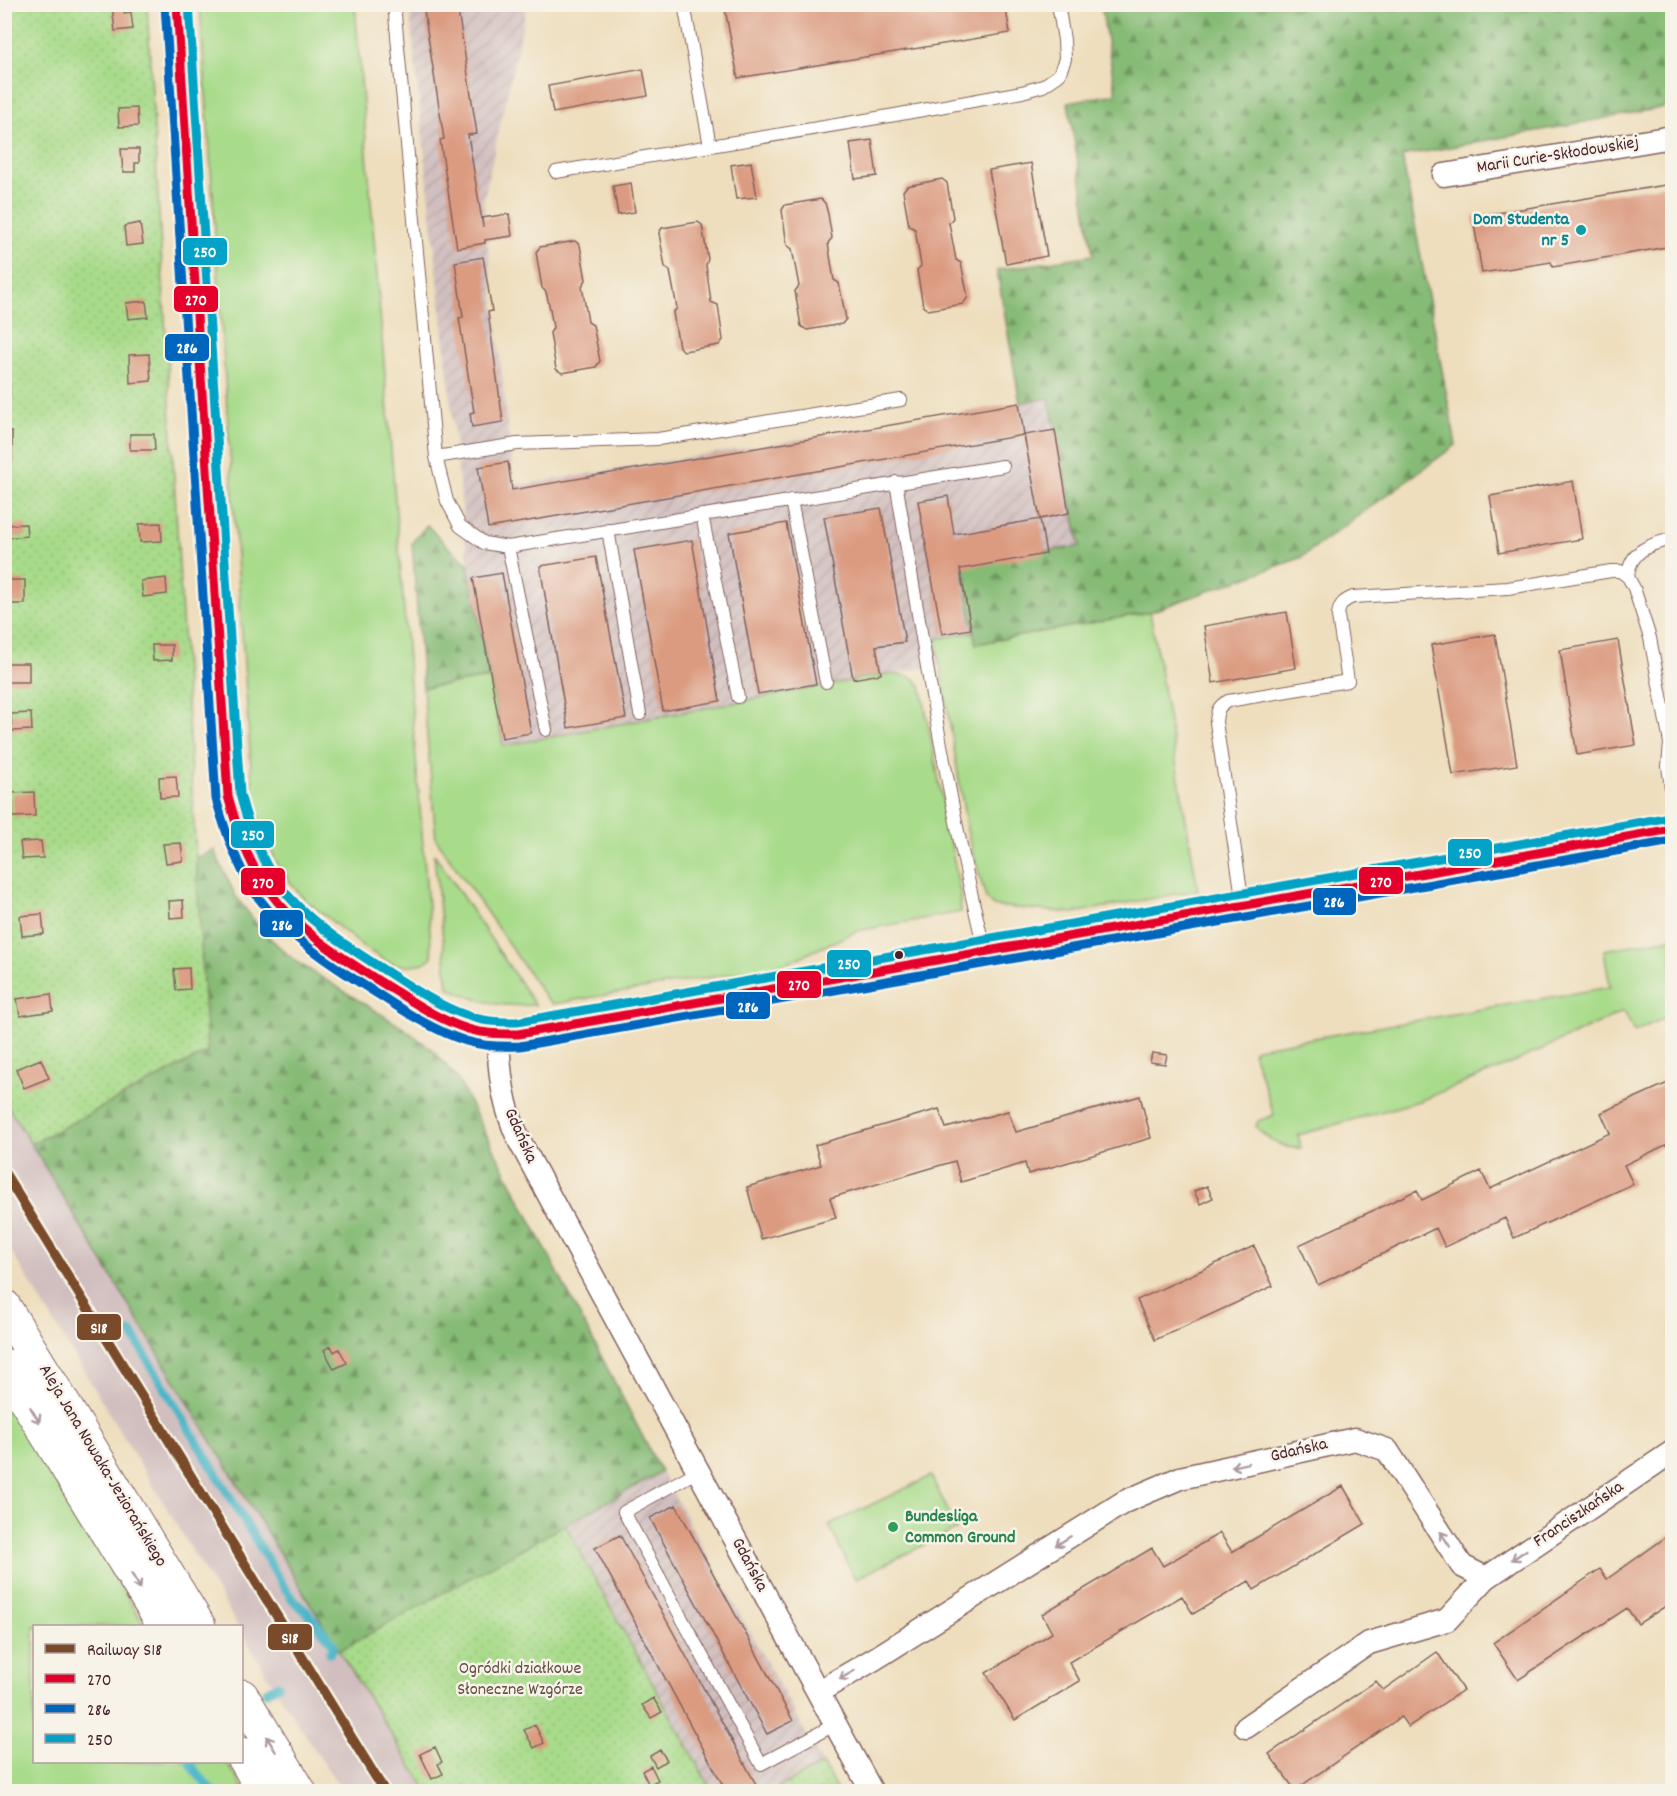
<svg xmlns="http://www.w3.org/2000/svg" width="1677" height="1796" font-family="Dekko,sans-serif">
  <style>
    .industrial { fill: url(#industrial-furrows) }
    .railway { fill: #d1bfbf }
    .grass { fill: #a8db8a; stroke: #797d5a; stroke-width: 1.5 }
    .forest { fill: url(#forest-firs); stroke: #686d50; stroke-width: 1.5 }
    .garden { fill: url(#garden-dots); stroke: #797d5a; stroke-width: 1.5 }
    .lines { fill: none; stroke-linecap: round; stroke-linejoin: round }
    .stream { stroke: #4bb6c7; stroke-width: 9 }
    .building { fill: #db9b81 }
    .service-casing { stroke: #83625e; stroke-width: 14 }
    .minor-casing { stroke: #83625e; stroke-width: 25 }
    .tertiary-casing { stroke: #83625e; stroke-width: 31 }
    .primary-casing { stroke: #83625e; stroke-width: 35 }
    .service { stroke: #fff; stroke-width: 12 }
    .minor { stroke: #fff; stroke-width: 22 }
    .tertiary { stroke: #fff; stroke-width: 28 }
    .primary { stroke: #fff; stroke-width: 33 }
    .bus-1-casing { stroke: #f7f3e8; stroke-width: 14 }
    .bus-2-casing { stroke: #f7f3e8; stroke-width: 14 }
    .bus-3-casing { stroke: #f7f3e8; stroke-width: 14 }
    .bus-1 { stroke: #e4002b; stroke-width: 9 }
    .bus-2 { stroke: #0065bd; stroke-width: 9 }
    .bus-3 { stroke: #04a2c6; stroke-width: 9 }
    .rail-1-casing { stroke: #f7f3e8; stroke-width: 15 }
    .rail-1 { stroke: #7a4b2a; stroke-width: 10 }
    .oneway { stroke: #ae9aa0 }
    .culture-dot { fill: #0f9aa8; stroke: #f7f3e8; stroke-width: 2 }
    .bus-dot { fill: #4a1f2b; stroke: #f7f3e8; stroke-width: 2 }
    .leisure-dot { fill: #2e9e5b; stroke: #f7f3e8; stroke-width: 2 }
    .labels { text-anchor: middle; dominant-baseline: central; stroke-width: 5; stroke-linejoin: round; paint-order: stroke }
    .street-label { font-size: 18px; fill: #4a1f2b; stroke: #f7f3e8 }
    .culture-label { font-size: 18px; font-weight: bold; fill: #0d838f; stroke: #f7f3e8; text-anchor: end }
    .leisure-label { font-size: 18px; font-weight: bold; fill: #27864d; stroke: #f7f3e8; text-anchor: start }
    .park-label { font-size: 18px; fill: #624e43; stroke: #f7f3e8 }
    .line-badge { stroke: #f7f3e8; stroke-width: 2 }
    .badge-label { font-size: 16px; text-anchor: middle; font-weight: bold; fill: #fff }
  </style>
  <defs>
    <pattern id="industrial-furrows" width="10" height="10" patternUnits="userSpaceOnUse" patternTransform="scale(1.5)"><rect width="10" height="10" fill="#d1bfbf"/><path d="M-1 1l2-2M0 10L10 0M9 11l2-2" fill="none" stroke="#b5a4a4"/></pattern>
    <pattern id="forest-firs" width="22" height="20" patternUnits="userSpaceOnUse" patternTransform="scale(1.5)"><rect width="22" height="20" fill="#86bb76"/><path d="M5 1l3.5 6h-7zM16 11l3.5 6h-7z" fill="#709761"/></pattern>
    <pattern id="garden-dots" width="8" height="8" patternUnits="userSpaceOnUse" patternTransform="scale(1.5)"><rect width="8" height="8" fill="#a8db8a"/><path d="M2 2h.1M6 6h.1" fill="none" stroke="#92bc77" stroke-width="1.8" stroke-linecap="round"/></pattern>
  </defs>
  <rect width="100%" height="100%" fill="#f7f3e8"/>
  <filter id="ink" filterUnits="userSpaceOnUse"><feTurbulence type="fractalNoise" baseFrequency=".0167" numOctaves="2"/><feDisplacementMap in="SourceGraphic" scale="12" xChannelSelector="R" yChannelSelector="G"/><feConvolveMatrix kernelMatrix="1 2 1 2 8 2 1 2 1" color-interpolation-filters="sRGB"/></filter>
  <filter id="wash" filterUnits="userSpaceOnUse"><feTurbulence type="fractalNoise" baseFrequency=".008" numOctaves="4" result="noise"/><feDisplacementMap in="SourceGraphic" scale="24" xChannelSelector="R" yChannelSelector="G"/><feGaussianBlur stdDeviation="1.35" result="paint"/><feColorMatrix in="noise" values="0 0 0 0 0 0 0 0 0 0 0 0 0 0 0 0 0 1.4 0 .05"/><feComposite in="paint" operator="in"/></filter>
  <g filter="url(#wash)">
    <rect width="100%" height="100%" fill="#eedebd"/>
    <!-- industrial -->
    <path class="industrial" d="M 409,5 L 527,5 L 483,202 L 514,486 L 1049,398 L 1081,546 L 962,564 L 974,632 L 936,639 L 940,665 L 503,746 L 468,564 Z
      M 661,1472 L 823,1764 L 772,1791 L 712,1791 L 565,1525 Z"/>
    <!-- railway -->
    <path class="railway" d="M 4,1100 L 339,1651 L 427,1791 L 342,1791 L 276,1690 L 242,1632 L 242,1626 L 238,1626 L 5,1241 Z"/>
    <!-- grass -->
    <path class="grass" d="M 200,5 L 355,5 L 432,957 L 424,963 L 407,966 L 390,963 L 366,949 L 301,896 L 279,867 L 262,830 L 253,797 Z
      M 1150,612 L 1198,890 L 1073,913 L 993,906 L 986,898 L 968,835 L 936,639 L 974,632 L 976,644 Z
      M 887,674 L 901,675 L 914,678 L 921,686 L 960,892 L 961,912 L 857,931 L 783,965 L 553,1004 L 546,998 L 436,839 L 423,688 L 490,678 L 503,746 Z
      M 434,854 L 535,1005 C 499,1007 480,1003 448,987 Z
      M 1672,938 L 1672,1014 L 1634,1032 L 1624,1011 L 1510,1064 L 1419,1101 L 1298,1135 L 1301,1148 C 1283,1149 1266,1140 1256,1126 L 1258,1121 L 1274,1115 L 1253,1052 L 1257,1048 L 1610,987 L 1604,950 Z
      M 4,1396 L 145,1626 L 34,1626 L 34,1762 L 227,1762 L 245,1791 L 5,1791 Z
      M 931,1476 L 957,1529 L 855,1579 L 829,1525 Z"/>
    <!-- forest -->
    <path class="forest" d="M 1101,5 L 1672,5 L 1672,106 L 1402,156 L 1456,445 L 1300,558 L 1150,612 L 976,644 L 962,564 L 1080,546 L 1049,398 L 1020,403 L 997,270 L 1093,255 L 1068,102 L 1116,94 Z
      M 427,525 L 446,545 L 468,564 L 490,678 L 423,688 L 412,543 Z
      M 214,850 L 235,895 L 261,930 L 295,961 L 402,1027 L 432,1049 L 457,1078 L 661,1472 L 339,1651 L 31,1144 L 207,1052 L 196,858 Z"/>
    <!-- garden -->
    <path class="garden" d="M 4,5 L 147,5 L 207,1052 L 31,1144 L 4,1100 Z
      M 565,1525 L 712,1791 L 427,1791 L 339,1651 Z
      M 823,1764 L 837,1791 L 772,1791 Z"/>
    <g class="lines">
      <!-- stream -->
      <path class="stream" d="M 131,1332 L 284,1587 L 294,1601 L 307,1612 L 333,1644 L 333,1648 L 330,1653
        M 266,1692 L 278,1685
        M 190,1762 L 195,1771 L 213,1792"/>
    </g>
    <g id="blocks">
      <!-- building -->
      <path class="building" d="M 123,4 L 124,13 L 131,12 L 133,29 L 115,31 L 112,6 Z
        M 423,4 L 457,4 L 477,134 L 468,135 L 483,227 L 482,218 L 509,214 L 512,236 L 485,240 L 485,243 L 457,248 L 440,140 L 444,139 Z
        M 724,4 L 1005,4 L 1010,33 L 738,78 Z
        M 643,69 L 648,96 L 553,113 L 548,86 Z
        M 137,108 L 138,126 L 119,127 L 118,109 Z
        M 872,140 L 877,176 L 855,179 L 850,143 Z
        M 121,149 L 139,149 L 139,163 L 135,163 L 135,172 L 123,172 Z
        M 751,162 L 757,197 L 736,199 L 731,165 Z
        M 1031,163 L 1047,256 L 1006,264 L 989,170 Z
        M 942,179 L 947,183 L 953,218 L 949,223 L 956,260 L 961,263 L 968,297 L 963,304 L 928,310 L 923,306 L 917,270 L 921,266 L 915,229 L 909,226 L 903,191 L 907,186 Z
        M 631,183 L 635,212 L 618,215 L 613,186 Z
        M 1672,184 L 1672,246 L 1553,267 L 1551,262 L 1482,273 L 1473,217 Z
        M 821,199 L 825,203 L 828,214 L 832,238 L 828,243 L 834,280 L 839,283 L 846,319 L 842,324 L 807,330 L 801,326 L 795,291 L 799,286 L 792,249 L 787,245 L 782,210 L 785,205 Z
        M 698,222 L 702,225 L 708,259 L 706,265 L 711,302 L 718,305 L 723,340 L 719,345 L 684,351 L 679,347 L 673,313 L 677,308 L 670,271 L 665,267 L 659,233 L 662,228 Z
        M 140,223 L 143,244 L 126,246 L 124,226 Z
        M 575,241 L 580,245 L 586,280 L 582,286 L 588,322 L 593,325 L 600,361 L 596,367 L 562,373 L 556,369 L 550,333 L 553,328 L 550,309 L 546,292 L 542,288 L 536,252 L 540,247 Z
        M 483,257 L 492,311 L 488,312 L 503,422 L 472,427 L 470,413 L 474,412 L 459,318 L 463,317 L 455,262 Z
        M 4,300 L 9,300 L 10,316 L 4,316 Z
        M 146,301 L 148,317 L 128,319 L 126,303 Z
        M 149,354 L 151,381 L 130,383 L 129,355 Z
        M 4,372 L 9,372 L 10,395 L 4,396 Z
        M 1019,403 L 1024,435 L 488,528 L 478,467 L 508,462 L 512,490 Z
        M 1055,430 L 1069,513 L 1040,519 L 1024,435 Z
        M 4,431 L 12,432 L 12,463 L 4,463 Z
        M 130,434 L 154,434 L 155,450 L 130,450 Z
        M 1573,481 L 1582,539 L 1499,553 L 1490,496 Z
        M 948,496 L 954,534 L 1040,519 L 1046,554 L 960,569 L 971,629 L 942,634 L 918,501 Z
        M 881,508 L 905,642 L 876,646 L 881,674 L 853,679 L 824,517 Z
        M 161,523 L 162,541 L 140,542 L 139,524 Z
        M 786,523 L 816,684 L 758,694 L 729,533 Z
        M 26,524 L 27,536 L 4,538 L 4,525 Z
        M 692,540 L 720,701 L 663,711 L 634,550 Z
        M 596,557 L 626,718 L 568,728 L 540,566 Z
        M 502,573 L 531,733 L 502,738 L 473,578 Z
        M 166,578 L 167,594 L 143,597 L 141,581 Z
        M 4,580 L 25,580 L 25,604 L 4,604 Z
        M 1287,612 L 1296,668 L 1213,683 L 1204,626 Z
        M 1495,634 L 1517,765 L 1453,775 L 1431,645 Z
        M 1618,640 L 1636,745 L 1577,755 L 1560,650 Z
        M 152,645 L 172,645 L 172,660 L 153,661 Z
        M 7,663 L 29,663 L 29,682 L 7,682 Z
        M 31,713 L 32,730 L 12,731 L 11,714 Z
        M 176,776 L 178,797 L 160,798 L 159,777 Z
        M 34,792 L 35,816 L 13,817 L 12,793 Z
        M 41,841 L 43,858 L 22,859 L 20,842 Z
        M 181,843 L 183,861 L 166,863 L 163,844 Z
        M 183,900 L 184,917 L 170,918 L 169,901 Z
        M 42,914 L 44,934 L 22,936 L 20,916 Z
        M 189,968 L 190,989 L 176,990 L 174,969 Z
        M 51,994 L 53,1011 L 20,1016 L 17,999 Z
        M 1152,1053 L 1167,1055 L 1165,1064 L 1150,1062 Z
        M 41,1059 L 49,1078 L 24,1088 L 16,1069 Z
        M 1670,1082 L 1672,1087 L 1672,1142 L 1624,1165 L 1633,1184 L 1514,1238 L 1505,1218 L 1445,1247 L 1436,1228 L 1318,1285 L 1299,1245 L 1417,1190 L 1422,1200 L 1481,1171 L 1490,1189 L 1610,1133 L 1601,1113 Z
        M 1140,1096 L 1151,1138 L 1028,1174 L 1025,1163 L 961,1182 L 955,1161 L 830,1198 L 836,1218 L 761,1239 L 747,1187 L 821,1165 L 815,1145 L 939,1109 L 946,1128 L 1008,1111 L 1016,1132 Z
        M 1207,1186 L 1213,1198 L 1200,1204 L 1194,1191 Z
        M 1254,1246 L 1273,1286 L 1155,1340 L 1137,1300 Z
        M 331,1346 L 334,1352 L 339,1349 L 347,1363 L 334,1369 L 324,1350 Z
        M 1343,1486 L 1365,1524 L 1254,1590 L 1249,1581 L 1193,1614 L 1182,1596 L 1069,1662 L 1080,1681 L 1015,1720 L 986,1673 L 1052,1633 L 1042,1614 L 1152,1548 L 1163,1566 L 1220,1533 L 1232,1552 Z
        M 676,1505 L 793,1721 L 767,1734 L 650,1518 Z
        M 1672,1533 L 1672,1602 L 1638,1624 L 1627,1608 L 1518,1680 L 1493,1643 L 1600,1569 L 1607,1579 Z
        M 620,1535 L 759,1790 L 756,1791 L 726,1791 L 595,1548 Z
        M 1437,1652 L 1463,1690 L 1408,1727 L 1401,1717 L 1295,1790 L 1269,1754 L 1376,1681 L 1383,1690 Z
        M 653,1698 L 662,1712 L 651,1718 L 642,1705 Z
        M 535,1725 L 544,1743 L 534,1748 L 524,1730 Z
        M 435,1747 L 442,1762 L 438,1764 L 443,1774 L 432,1779 L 420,1754 Z
        M 660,1750 L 667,1760 L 656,1767 L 650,1756 Z
        M 651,1766 L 658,1780 L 649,1785 L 642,1771 Z"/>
    </g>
  </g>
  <g filter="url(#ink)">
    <use href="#blocks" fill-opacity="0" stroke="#83625e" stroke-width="1.5"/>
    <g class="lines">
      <!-- service casing -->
      <g class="service-casing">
        <path id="service" d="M 394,4 L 436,457 L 447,501 L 460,526 L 484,543 L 508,547 L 1003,466
          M 684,4 L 710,146
          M 556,172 L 895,115 L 1022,92 L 1043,86 L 1059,75 L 1065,59 L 1064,40 L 1058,4
          M 436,457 L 517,444 L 658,439 L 901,400
          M 896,482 C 922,639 947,797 985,952
          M 791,500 L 826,682
          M 702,515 L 738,697
          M 608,530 L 640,714
          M 508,547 L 546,730
          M 1628,577 C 1629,551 1650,544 1672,539
          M 1243,904 L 1216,722 C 1217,711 1218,706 1228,701 L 1348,681 L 1338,616 C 1339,605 1343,601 1353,597 L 1508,588 L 1611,571 L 1620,571 L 1628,577 L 1634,588 L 1650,638 L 1670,743 L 1668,766 L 1672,796
          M 698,1471 L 624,1512 L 761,1764 L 836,1724"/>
      </g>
      <!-- minor casing -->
      <g class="minor-casing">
        <path id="minor" d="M 1444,175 L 1672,137
          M 498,1034 C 499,1073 503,1107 520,1142 L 872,1792
          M 818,1692 L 876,1658 L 1124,1502 L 1180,1478 L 1355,1439 L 1387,1450 L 1462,1566 L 1486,1578
          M 1246,1727 L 1369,1643 L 1447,1620 L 1486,1578 L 1672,1452"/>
      </g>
      <!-- tertiary casing -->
      <g class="tertiary-casing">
        <path id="tertiary" d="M 177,4 L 228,796 C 238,834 250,868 275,899 C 303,933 342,957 379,981 C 406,998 434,1016 463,1027 C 481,1034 499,1034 518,1034 L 1028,945 L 1173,917 L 1672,829"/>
      </g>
      <!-- primary casing -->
      <g class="primary-casing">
        <path id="primary" d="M 4,1306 L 199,1626
          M 4,1365 L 164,1626
          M 242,1696 L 300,1792
          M 242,1754 L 264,1792"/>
      </g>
      <!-- service -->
      <use href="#service" class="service"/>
      <!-- minor -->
      <use href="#minor" class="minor"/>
      <!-- tertiary -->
      <use href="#tertiary" class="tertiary"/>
      <!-- primary -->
      <use href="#primary" class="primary"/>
      <!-- bus-1 casing -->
      <g class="bus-1-casing">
        <path id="bus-1" d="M 177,4 L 228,796 C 237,828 247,861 267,888 C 297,931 344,959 387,986 C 413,1002 439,1020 468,1029 C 484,1034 501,1034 518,1034 C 903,967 1287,897 1672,829"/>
      </g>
      <!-- bus-2 casing -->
      <g class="bus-2-casing">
        <path id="bus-2" d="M 165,5 L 216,799 C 226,833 237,867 257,896 C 289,939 336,968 381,996 C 407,1013 435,1031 466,1041 C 483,1046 502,1047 520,1046 C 904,979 1288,909 1672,841"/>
      </g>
      <!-- bus-3 casing -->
      <g class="bus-3-casing">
        <path id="bus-3" d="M 189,4 L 240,794 C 248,825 259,856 277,882 C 307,923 353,950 395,977 C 419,992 444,1009 472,1017 C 486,1022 502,1022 517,1022 C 902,955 1285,885 1670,817"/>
      </g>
      <!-- bus-1 -->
      <use href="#bus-1" class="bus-1"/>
      <!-- bus-2 -->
      <use href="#bus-2" class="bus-2"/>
      <!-- bus-3 -->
      <use href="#bus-3" class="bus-3"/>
      <!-- rail-1 casing -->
      <g class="rail-1-casing">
        <path id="rail-1" d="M 4,1172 L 385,1792"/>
      </g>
      <!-- rail-1 -->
      <use href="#rail-1" class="rail-1"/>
    </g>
    <!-- one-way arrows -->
    <defs><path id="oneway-shaft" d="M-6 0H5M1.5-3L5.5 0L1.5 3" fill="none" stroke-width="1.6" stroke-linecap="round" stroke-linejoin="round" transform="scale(1.5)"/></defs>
    <g class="oneway">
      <use href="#oneway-shaft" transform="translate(35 1415) rotate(59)"/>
      <use href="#oneway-shaft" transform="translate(1240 1465) rotate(167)"/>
      <use href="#oneway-shaft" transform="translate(1445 1539) rotate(-123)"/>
      <use href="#oneway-shaft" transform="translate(1063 1541) rotate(148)"/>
      <use href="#oneway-shaft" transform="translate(1519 1555) rotate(146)"/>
      <use href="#oneway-shaft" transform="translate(136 1581) rotate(59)"/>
      <use href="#oneway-shaft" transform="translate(847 1675) rotate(150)"/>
      <use href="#oneway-shaft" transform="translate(271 1744) rotate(-121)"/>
    </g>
  </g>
  <!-- markers -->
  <circle class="culture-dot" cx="1581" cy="230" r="6"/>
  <circle class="bus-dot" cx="899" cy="955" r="5"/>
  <circle class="leisure-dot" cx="893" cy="1527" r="6"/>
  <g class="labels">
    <!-- street labels -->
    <g class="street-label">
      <text transform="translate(1558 156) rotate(-9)">Marii Curie-Skłodowskiej</text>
      <text transform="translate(520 1136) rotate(66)">Gdańska</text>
      <text transform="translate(1299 1451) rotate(-13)">Gdańska</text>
      <text transform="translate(102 1466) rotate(59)">Aleja Jana Nowaka-Jeziorańskiego</text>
      <text transform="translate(1579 1515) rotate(-34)">Franciszkańska</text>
      <text transform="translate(749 1565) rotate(62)">Gdańska</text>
    </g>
    <!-- culture labels -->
    <g class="culture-label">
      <text x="1569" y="220">Dom Studenta<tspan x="1569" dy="21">nr 5</tspan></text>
    </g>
    <!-- leisure labels -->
    <g class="leisure-label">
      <text x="905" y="1517">Bundesliga<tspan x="905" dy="21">Common Ground</tspan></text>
    </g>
    <!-- park labels -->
    <g class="park-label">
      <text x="520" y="1669">Ogródki działkowe<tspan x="520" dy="21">Słoneczne Wzgórze</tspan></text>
    </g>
  </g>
  <g class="line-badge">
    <rect x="182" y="237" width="46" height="29" rx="6" fill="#04a2c6"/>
    <rect x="173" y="285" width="46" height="28" rx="6" fill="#e4002b"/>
    <rect x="164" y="333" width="46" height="29" rx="6" fill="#0065bd"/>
    <rect x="230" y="820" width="45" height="29" rx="6" fill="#04a2c6"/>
    <rect x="1447" y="838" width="46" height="29" rx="6" fill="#04a2c6"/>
    <rect x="1358" y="866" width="46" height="29" rx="6" fill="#e4002b"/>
    <rect x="240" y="867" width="46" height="29" rx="6" fill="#e4002b"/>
    <rect x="1312" y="887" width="45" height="29" rx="6" fill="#0065bd"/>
    <rect x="259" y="909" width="45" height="29" rx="6" fill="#0065bd"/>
    <rect x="826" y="949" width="46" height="29" rx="6" fill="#04a2c6"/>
    <rect x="776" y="970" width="46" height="29" rx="6" fill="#e4002b"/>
    <rect x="725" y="991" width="46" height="29" rx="6" fill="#0065bd"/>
    <rect x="76" y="1313" width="46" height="28" rx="6" fill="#7a4b2a"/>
    <rect x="267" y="1623" width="46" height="28" rx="6" fill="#7a4b2a"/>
  </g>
  <g class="badge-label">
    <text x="205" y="257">250</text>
    <text x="196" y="305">270</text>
    <text x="187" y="353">286</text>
    <text x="253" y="840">250</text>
    <text x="1470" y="858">250</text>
    <text x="1381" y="887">270</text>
    <text x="263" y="888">270</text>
    <text x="1334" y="907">286</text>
    <text x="282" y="930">286</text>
    <text x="849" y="969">250</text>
    <text x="799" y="990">270</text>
    <text x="748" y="1012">286</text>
    <text x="99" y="1333">S18</text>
    <text x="290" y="1643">S18</text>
  </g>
  <!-- margin -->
  <rect width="1677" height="1796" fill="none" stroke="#f7f3e8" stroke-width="24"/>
  <!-- legend -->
  <rect x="33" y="1625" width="210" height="138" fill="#f7f3e8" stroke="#b29e9c" stroke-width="1.5"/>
  <rect x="45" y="1644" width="30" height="9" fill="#7a4b2a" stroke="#b29e9c" stroke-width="1.5"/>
  <text x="87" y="1655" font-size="18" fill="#4a1f2b">Railway S18</text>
  <rect x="45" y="1674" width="30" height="9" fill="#e4002b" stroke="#b29e9c" stroke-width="1.5"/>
  <text x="87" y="1685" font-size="18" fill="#4a1f2b">270</text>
  <rect x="45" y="1704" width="30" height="9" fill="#0065bd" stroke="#b29e9c" stroke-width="1.5"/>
  <text x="87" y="1715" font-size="18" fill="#4a1f2b">286</text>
  <rect x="45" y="1734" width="30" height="9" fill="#04a2c6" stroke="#b29e9c" stroke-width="1.5"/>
  <text x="87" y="1745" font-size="18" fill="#4a1f2b">250</text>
</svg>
